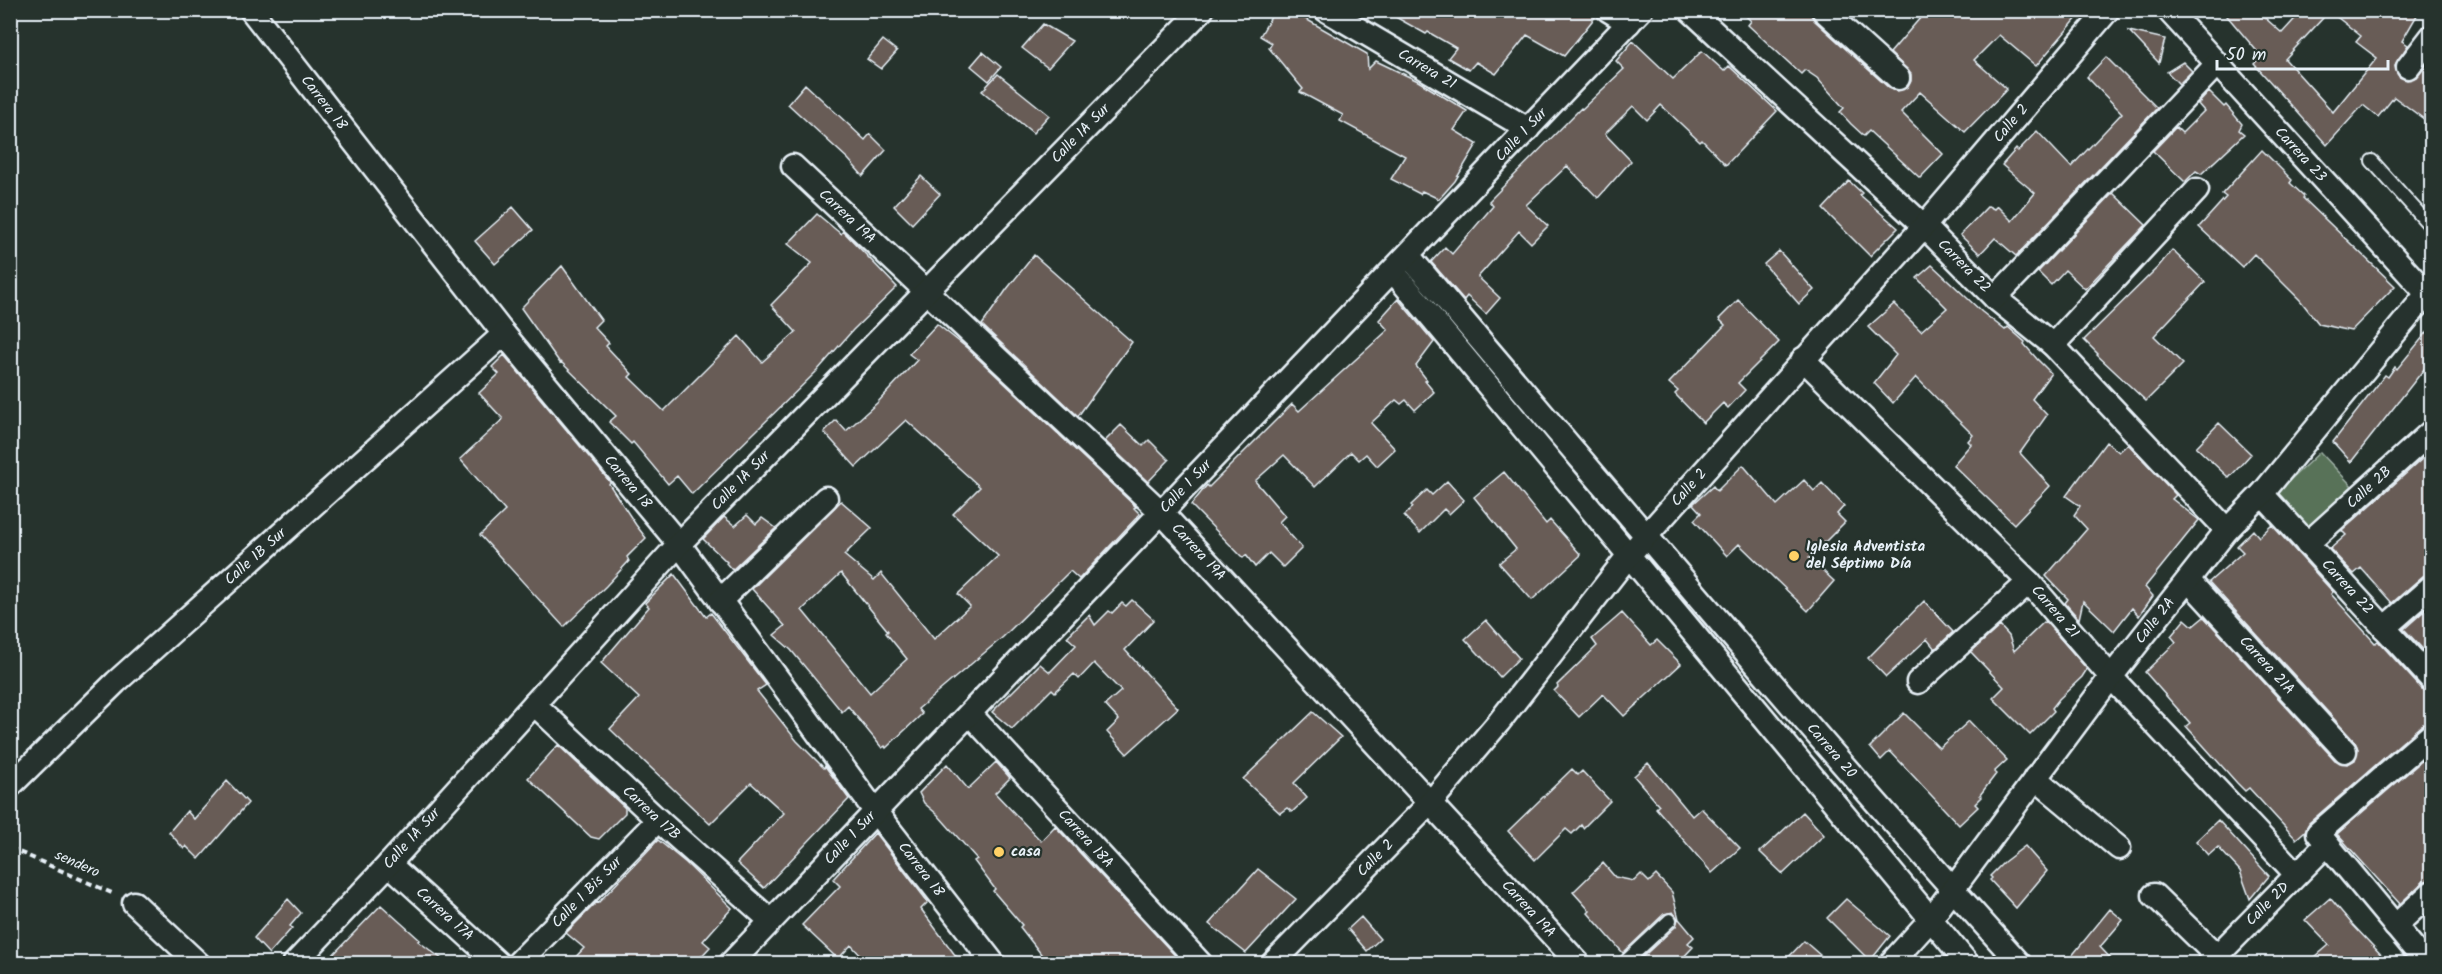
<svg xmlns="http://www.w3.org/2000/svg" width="2442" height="974" font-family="Kalam,sans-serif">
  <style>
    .green { fill: #597258; stroke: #a0b2a8; stroke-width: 1.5 }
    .building { fill: #685c56; stroke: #e8f1f8; stroke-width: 1.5; fill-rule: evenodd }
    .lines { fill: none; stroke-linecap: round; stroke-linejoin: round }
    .lane-casing { stroke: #e8f1f8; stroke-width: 16 }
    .street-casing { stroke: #e8f1f8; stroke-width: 27 }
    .path { stroke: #e8f1f8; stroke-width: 4; stroke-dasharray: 6 4.5; stroke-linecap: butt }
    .lane { stroke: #26332d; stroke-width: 12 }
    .street { stroke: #26332d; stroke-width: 22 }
    .poi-dot { fill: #ffd166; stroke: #26332d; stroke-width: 2 }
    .labels { text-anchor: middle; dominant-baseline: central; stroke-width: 4.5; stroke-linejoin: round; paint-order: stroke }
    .street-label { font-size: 15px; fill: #e8f1f8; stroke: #26332d }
    .poi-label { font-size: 15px; font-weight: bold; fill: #e8f1f8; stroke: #26332d; text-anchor: start }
  </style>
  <rect width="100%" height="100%" fill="#26332d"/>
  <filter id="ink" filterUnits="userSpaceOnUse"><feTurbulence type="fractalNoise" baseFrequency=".0167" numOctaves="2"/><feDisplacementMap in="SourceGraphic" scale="12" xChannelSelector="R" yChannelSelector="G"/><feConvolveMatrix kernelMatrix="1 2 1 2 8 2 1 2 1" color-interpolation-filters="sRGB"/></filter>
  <g filter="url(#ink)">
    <!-- green -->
    <path class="green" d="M 2320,452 L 2352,486 L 2307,529 L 2274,495 Z"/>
    <!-- building -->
    <path class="building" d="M 1275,10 L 1290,10 L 1367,54 L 1368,69 L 1376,61 L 1418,81 L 1467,111 L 1454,130 L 1477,144 L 1455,181 L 1439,199 L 1422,191 L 1420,194 L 1391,179 L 1405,156 L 1340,121 L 1343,115 L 1300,92 L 1303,89 L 1269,48 L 1272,43 L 1260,36 Z
      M 1383,10 L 1595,10 L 1596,16 L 1564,56 L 1527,35 L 1496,74 L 1476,62 L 1469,70 L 1448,58 L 1456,48 L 1428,32 L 1426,34 Z
      M 1740,10 L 1810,10 L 1814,20 L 1889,88 L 1896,91 L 1908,87 L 1911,81 L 1911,74 L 1890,53 L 1927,10 L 2084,10 L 2036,66 L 1999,35 L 1974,60 L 2007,89 L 1965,132 L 1920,92 L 1901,112 L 1943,154 L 1920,178 L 1869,131 L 1864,136 L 1851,124 L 1840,112 L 1844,108 L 1817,78 L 1805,70 L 1801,74 L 1748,25 L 1751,21 Z
      M 2222,10 L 2256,10 L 2282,33 L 2303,10 L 2313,10 L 2323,18 L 2285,59 L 2333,112 L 2377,58 L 2356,42 L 2361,36 L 2328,10 L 2420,10 L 2402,41 L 2408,45 L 2395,66 L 2399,77 L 2407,80 L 2418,76 L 2429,62 L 2432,64 L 2432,125 L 2394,97 L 2378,117 L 2363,105 L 2327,145 L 2254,64 L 2261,56 Z
      M 1043,24 L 1072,41 L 1048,68 L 1022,48 Z
      M 2129,31 L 2165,39 L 2159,63 Z
      M 883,40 L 897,51 L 881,69 L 867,59 Z
      M 1633,41 L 1673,79 L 1702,51 L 1724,71 L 1729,66 L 1777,111 L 1726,165 L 1702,140 L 1700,142 L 1661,105 L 1647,120 L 1633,106 L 1605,134 L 1631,161 L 1598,198 L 1567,166 L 1526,205 L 1548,226 L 1531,243 L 1519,231 L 1478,277 L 1500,298 L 1486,314 L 1467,296 L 1464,300 L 1431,262 L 1445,247 L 1452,254 L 1493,206 L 1489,201 L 1581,108 L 1582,109 L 1624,69 L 1616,61 Z
      M 983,52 L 1001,67 L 989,81 L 971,66 Z
      M 2106,57 L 2157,108 L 2016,256 L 1995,238 L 1980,254 L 1960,235 L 1988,206 L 1994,209 L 1997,206 L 2012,221 L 2035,193 L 2002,165 L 2016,149 L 2018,151 L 2037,131 L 2071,167 L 2122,113 L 2087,77 Z
      M 2183,62 L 2192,71 L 2179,84 L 2167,72 Z
      M 998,74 L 1049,115 L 1033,133 L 982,91 Z
      M 805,84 L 865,140 L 870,134 L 886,150 L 863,176 L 848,159 L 788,104 Z
      M 2209,92 L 2224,107 L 2226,105 L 2242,124 L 2239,130 L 2244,134 L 2201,174 L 2196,171 L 2185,182 L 2153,151 L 2176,127 L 2182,133 L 2204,111 L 2198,104 Z
      M 2262,150 L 2292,180 L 2290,183 L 2304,196 L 2303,198 L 2395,286 L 2351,331 L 2319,324 L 2300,300 L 2254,254 L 2242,267 L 2199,227 L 2226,197 L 2222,194 Z
      M 921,176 L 940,194 L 912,224 L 894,206 Z
      M 1849,181 L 1862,193 L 1860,195 L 1898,228 L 1870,256 L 1823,209 Z
      M 2113,193 L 2146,225 L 2085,289 L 2065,270 L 2051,285 L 2038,272 Z
      M 513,207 L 533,230 L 495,264 L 475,241 Z
      M 817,214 L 841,234 L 843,231 L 897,287 L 853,330 L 817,371 L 692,494 L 677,476 L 668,484 L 633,442 L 631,444 L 609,422 L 616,416 L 561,362 L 560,363 L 521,308 L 562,266 L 601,320 L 594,327 L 609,343 L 606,346 L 632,374 L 629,377 L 664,411 L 739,336 L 762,362 L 796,332 L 771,305 L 812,263 L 788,244 Z
      M 2172,250 L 2205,282 L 2154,336 L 2183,364 L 2146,401 L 2097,355 L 2098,354 L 2084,340 L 2158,267 Z
      M 1779,251 L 1814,290 L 1799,304 L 1764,264 Z
      M 1034,255 L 1132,342 L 1078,416 L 982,325 L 1007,289 Z
      M 1932,265 L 1982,312 L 2005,330 L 2008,327 L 2025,342 L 2024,344 L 2037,359 L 2051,373 L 2032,399 L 2047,415 L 2020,453 L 2050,486 L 2014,524 L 1953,465 L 1971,444 L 1968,441 L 1973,435 L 1950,412 L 1916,377 L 1893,403 L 1874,383 L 1896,355 L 1868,327 L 1894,304 L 1921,331 L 1947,308 L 1917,278 Z
      M 1398,299 L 1434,342 L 1416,366 L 1427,380 L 1425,381 L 1434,392 L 1415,410 L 1406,400 L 1401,404 L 1396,400 L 1371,423 L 1395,449 L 1377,466 L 1366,454 L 1359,460 L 1351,452 L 1315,487 L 1284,455 L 1255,481 L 1285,516 L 1279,522 L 1302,548 L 1283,567 L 1269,553 L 1255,567 L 1246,555 L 1243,558 L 1191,505 L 1207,485 L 1209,487 L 1292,404 L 1299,411 L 1388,330 L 1379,320 Z
      M 1738,300 L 1779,342 L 1738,383 L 1745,390 L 1728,408 L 1723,403 L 1703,423 L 1675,394 L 1678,391 L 1669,383 L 1725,325 L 1719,319 Z
      M 937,324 L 967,348 L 1136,507 L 1134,508 L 1140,514 L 1079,579 L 1070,571 L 1003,637 L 918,709 L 922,714 L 886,748 L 885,746 L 882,748 L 848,706 L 842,712 L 791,650 L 774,635 L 785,626 L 752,589 L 841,501 L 872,528 L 844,555 L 874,580 L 881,573 L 934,639 L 970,606 L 958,594 L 998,556 L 953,514 L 980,487 L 906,420 L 856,467 L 824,432 L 836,420 L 846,431 L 877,403 L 917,360 L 909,354 ZM 841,573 L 888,631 L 886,633 L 907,659 L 870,693 L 802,610 Z
      M 2432,326 L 2432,359 L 2351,462 L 2333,442 L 2385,375 L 2388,377 L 2395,367 L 2397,369 Z
      M 504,355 L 610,482 L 609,484 L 636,525 L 646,538 L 627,557 L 629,561 L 606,586 L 564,627 L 480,535 L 505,511 L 460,459 L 503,419 L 479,393 L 499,374 L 492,367 Z
      M 2219,423 L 2251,454 L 2229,478 L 2196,447 Z
      M 1121,425 L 1143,446 L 1149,440 L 1169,460 L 1148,482 L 1105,441 Z
      M 2106,442 L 2119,452 L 2128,444 L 2176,495 L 2172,499 L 2199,520 L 2145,587 L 2153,596 L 2139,616 L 2132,608 L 2114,631 L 2083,601 L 2079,619 L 2065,603 L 2068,599 L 2046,576 L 2087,529 L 2074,515 L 2080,506 L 2066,496 Z
      M 2432,450 L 2432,573 L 2423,576 L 2392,603 L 2361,568 L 2354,574 L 2330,549 L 2346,535 L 2342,531 Z
      M 1743,465 L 1777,505 L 1804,480 L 1814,491 L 1822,483 L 1844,506 L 1837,514 L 1845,522 L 1809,558 L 1834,581 L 1808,611 L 1739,544 L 1727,556 L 1694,520 L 1701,513 L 1693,504 L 1713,486 L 1717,491 Z
      M 1504,472 L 1546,524 L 1550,520 L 1581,555 L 1532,600 L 1499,563 L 1516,549 L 1474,497 Z
      M 1447,481 L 1464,500 L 1449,514 L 1444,509 L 1420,533 L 1404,516 L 1413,507 L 1411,505 L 1427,490 L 1432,495 Z
      M 747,515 L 756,524 L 762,518 L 776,528 L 732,570 L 726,563 L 727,562 L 703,539 L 724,517 L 735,526 Z
      M 2272,525 L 2333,592 L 2331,594 L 2375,643 L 2378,641 L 2422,689 L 2432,693 L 2432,721 L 2423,724 L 2309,823 L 2305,831 L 2296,839 L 2249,788 L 2245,791 L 2237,783 L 2186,726 L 2190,723 L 2145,672 L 2176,642 L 2171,636 L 2185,619 L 2193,626 L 2204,617 L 2335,760 L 2347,764 L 2355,760 L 2358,749 L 2355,742 L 2209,582 L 2243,552 L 2237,546 L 2253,530 L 2259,537 Z
      M 674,574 L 706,617 L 711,613 L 766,685 L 757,691 L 797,741 L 824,768 L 825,766 L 849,799 L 764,888 L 737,863 L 784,813 L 751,783 L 710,824 L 610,729 L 639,698 L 601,663 L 649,607 L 645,603 Z
      M 1132,600 L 1154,620 L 1125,650 L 1178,708 L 1127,754 L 1107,732 L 1119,720 L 1105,705 L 1121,691 L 1094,663 L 1079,679 L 1074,674 L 1055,692 L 1052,689 L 1012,729 L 992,712 L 1040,664 L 1050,672 L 1076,645 L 1067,637 L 1089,615 L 1095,625 L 1109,611 L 1112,613 L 1122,603 L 1126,606 Z
      M 1924,601 L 1953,632 L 1935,649 L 1927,639 L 1886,677 L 1868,658 Z
      M 2432,604 L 2432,659 L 2404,629 Z
      M 1622,613 L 1651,645 L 1657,640 L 1681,664 L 1624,716 L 1603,694 L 1579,717 L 1554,691 L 1558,687 L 1557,685 L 1597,646 L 1592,639 Z
      M 1486,620 L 1519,658 L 1500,677 L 1465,639 Z
      M 2045,621 L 2087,669 L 2082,677 L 2059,699 L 2052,708 L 2054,711 L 2030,735 L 1993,698 L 2004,687 L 1971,652 L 2000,626 L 2009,636 L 2014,651 Z
      M 1313,712 L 1341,737 L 1294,783 L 1307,798 L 1292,812 L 1287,808 L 1280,813 L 1243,779 Z
      M 1904,713 L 1939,748 L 1969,721 L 2007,760 L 1994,772 L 1996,774 L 1980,795 L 1982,797 L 1975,804 L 1978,807 L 1959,825 L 1890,751 L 1881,760 L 1870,747 Z
      M 558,745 L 625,808 L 625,813 L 599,839 L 591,837 L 528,778 Z
      M 2432,752 L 2432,879 L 2423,882 L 2400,904 L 2337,834 Z
      M 996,762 L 1010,778 L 995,793 L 1041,841 L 1055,826 L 1182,963 L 1048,963 L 1020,927 L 1022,925 L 993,891 L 995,889 L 974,861 L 977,859 L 938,815 L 924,803 L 919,793 L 947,764 L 968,789 Z
      M 1648,763 L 1692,816 L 1701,808 L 1740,848 L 1712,873 L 1656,808 L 1659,805 L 1634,776 Z
      M 1572,769 L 1578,775 L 1582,771 L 1610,801 L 1583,828 L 1581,825 L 1572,834 L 1566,829 L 1535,860 L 1508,831 Z
      M 227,781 L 248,803 L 199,859 L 186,846 L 184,849 L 169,832 L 187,811 L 194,819 Z
      M 1803,812 L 1824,835 L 1783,874 L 1760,852 Z
      M 2218,820 L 2269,876 L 2250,899 L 2240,871 L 2218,847 L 2209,855 L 2196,841 Z
      M 875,833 L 928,902 L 921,909 L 961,963 L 868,963 L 851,945 L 838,959 L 802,925 L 840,886 L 833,879 Z
      M 658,840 L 686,863 L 732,908 L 703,941 L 710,947 L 695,963 L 570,963 L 584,948 L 566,933 L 597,902 L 598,903 Z
      M 2025,846 L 2047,871 L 2016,908 L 1990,880 L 1992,878 L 1990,876 L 2004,862 Z
      M 1603,863 L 1615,877 L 1634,881 L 1641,874 L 1649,882 L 1656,875 L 1672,892 L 1679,919 L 1694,937 L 1688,943 L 1693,947 L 1678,963 L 1636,963 L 1676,926 L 1678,919 L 1673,912 L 1664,914 L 1623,953 L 1588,913 L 1590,911 L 1573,892 Z
      M 1258,869 L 1296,899 L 1246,953 L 1209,924 Z
      M 2330,898 L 2352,924 L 2389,963 L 2308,963 L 2329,945 L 2305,920 Z
      M 288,899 L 301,913 L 290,926 L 292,928 L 269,954 L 254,938 Z
      M 1846,899 L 1890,936 L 1870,961 L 1827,918 Z
      M 381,905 L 420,940 L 418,941 L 447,963 L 325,963 Z
      M 2110,909 L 2123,920 L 2100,947 L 2115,963 L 2066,963 Z
      M 1361,917 L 1380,939 L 1367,951 L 1348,929 Z
      M 1804,941 L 1829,963 L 1783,963 Z"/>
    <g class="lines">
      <!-- lane casing -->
      <g class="lane-casing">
        <path id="lane" d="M 2372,161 L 2432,228
          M 1623,964 L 1670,920"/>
      </g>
      <!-- street casing -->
      <g class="street-casing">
        <g id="street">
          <path id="s1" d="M 251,10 L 504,334 L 679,544 L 875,811 L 994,964"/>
          <path id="s2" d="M 1326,10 L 1528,129"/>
          <path d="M 1608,10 L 1629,23"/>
          <path id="s3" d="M 1690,10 L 1924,226 L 1995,298 L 2053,345 L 2227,530"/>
          <path d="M 1823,10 L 1898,78"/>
          <path id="s4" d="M 2168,10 L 2432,299"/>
          <path d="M 2408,67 L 2432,36"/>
          <path id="s5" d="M 793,166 L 1162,513 L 1579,964"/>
          <path id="s6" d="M 1408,255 C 1610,493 1810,732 2020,964"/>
          <path d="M 1393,271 L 1968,964"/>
          <path d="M 1995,298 L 2217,64"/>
          <path d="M 2053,345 L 2197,190"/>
          <path id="s7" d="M 1803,359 L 2029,582 L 2111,677 L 2296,874"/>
          <path id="s8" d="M 2262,494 L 2432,680"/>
          <path id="s9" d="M 2307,544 L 2432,431"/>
          <path id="s10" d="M 2188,580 L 2345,751"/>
          <path d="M 720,601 L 826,498"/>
          <path d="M 2384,628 L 2432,586"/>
          <path d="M 1918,682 L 2029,582"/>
          <path id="s11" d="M 534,704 L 658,820 L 771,921"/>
          <path id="s12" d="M 970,714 L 1201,964"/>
          <path d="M 2035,778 L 2119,848"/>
          <path id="s13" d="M 10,786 L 116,682 L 504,334"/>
          <path id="s14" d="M 389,864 L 499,964"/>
          <path d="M 2154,895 L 2225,964"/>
          <path d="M 134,903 L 199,964"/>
          <path d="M 2395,926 L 2432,892"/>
          <path id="s15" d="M 294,964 L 389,864 L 679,544 L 1202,10"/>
          <path id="s16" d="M 517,964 L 658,820"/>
          <path id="s17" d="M 730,964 L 1641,10"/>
          <path id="s18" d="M 1272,964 L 1431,802 L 1499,722 L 1629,555 L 1924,226 L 2108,10"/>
          <path id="s19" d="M 1890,964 L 1930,920 L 2111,677 L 2227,530 L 2262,494 L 2432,288"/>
          <path id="s20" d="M 2209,964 L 2327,844"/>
          <path d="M 2427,964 L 2318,833 L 2432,734"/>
        </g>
      </g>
      <!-- path -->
      <path class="path" d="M 10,848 L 114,894"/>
      <!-- lane -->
      <use href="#lane" class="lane"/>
      <!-- street -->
      <use href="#street" class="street"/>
    </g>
  </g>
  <!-- markers -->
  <g class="poi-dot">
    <circle cx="1794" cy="556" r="6"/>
    <circle cx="999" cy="852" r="6"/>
  </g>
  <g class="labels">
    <!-- street labels -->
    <g class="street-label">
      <text stroke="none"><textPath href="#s2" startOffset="117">Carrera 21</textPath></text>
      <text stroke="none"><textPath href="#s1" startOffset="118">Carrera 18</textPath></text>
      <text stroke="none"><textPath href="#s18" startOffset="1120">Calle 2</textPath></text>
      <text stroke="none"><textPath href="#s15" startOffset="1144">Calle 1A Sur</textPath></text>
      <text stroke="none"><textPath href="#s17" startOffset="1146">Calle 1 Sur</textPath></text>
      <text stroke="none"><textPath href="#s4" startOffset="196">Carrera 23</textPath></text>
      <text stroke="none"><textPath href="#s5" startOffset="74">Carrera 19A</textPath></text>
      <text stroke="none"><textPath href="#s3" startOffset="375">Carrera 22</textPath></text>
      <text stroke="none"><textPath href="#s15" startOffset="658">Calle 1A Sur</textPath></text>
      <text stroke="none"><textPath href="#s1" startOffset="604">Carrera 18</textPath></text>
      <text stroke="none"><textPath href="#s17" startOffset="660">Calle 1 Sur</textPath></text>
      <text stroke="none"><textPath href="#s18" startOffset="634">Calle 2</textPath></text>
      <text stroke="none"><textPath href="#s9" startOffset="84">Calle 2B</textPath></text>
      <text stroke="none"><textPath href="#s5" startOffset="560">Carrera 19A</textPath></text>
      <text stroke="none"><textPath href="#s13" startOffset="336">Calle 1B Sur</textPath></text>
      <text stroke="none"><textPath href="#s8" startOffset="126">Carrera 22</textPath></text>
      <text stroke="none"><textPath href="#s7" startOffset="357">Carrera 21</textPath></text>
      <text stroke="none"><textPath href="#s19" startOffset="434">Calle 2A</textPath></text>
      <text stroke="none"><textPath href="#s10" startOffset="116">Carrera 21A</textPath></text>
      <text stroke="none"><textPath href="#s6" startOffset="652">Carrera 20</textPath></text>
      <text stroke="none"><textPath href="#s11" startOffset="160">Carrera 17B</textPath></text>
      <text stroke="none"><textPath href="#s15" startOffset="172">Calle 1A Sur</textPath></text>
      <text stroke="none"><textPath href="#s17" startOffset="174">Calle 1 Sur</textPath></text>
      <text stroke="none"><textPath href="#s12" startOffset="170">Carrera 18A</textPath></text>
      <text stroke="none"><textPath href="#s18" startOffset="148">Calle 2</textPath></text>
      <text transform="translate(77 864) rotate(24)">sendero</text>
      <text stroke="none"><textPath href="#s1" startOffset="1090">Carrera 18</textPath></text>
      <text stroke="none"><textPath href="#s16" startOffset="100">Calle 1 Bis Sur</textPath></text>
      <text stroke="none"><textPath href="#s20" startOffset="84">Calle 2D</textPath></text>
      <text stroke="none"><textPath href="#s5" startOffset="1046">Carrera 19A</textPath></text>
      <text stroke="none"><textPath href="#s14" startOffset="75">Carrera 17A</textPath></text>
    </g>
    <!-- poi labels -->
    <g class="poi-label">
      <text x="1806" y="547">Iglesia Adventista<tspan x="1806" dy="17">del Séptimo Día</tspan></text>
      <text x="1011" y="852">casa</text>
    </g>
  </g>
  <!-- margin -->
  <rect width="2442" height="974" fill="none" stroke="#26332d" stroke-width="36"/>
  <rect x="18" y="18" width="2406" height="938" fill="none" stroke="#e8f1f8" stroke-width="2" filter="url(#ink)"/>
  <!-- scale -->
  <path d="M2217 60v9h171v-9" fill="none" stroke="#e8f1f8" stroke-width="3"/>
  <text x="2226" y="60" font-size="18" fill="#e8f1f8" stroke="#26332d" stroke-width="4.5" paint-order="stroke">50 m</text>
</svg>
